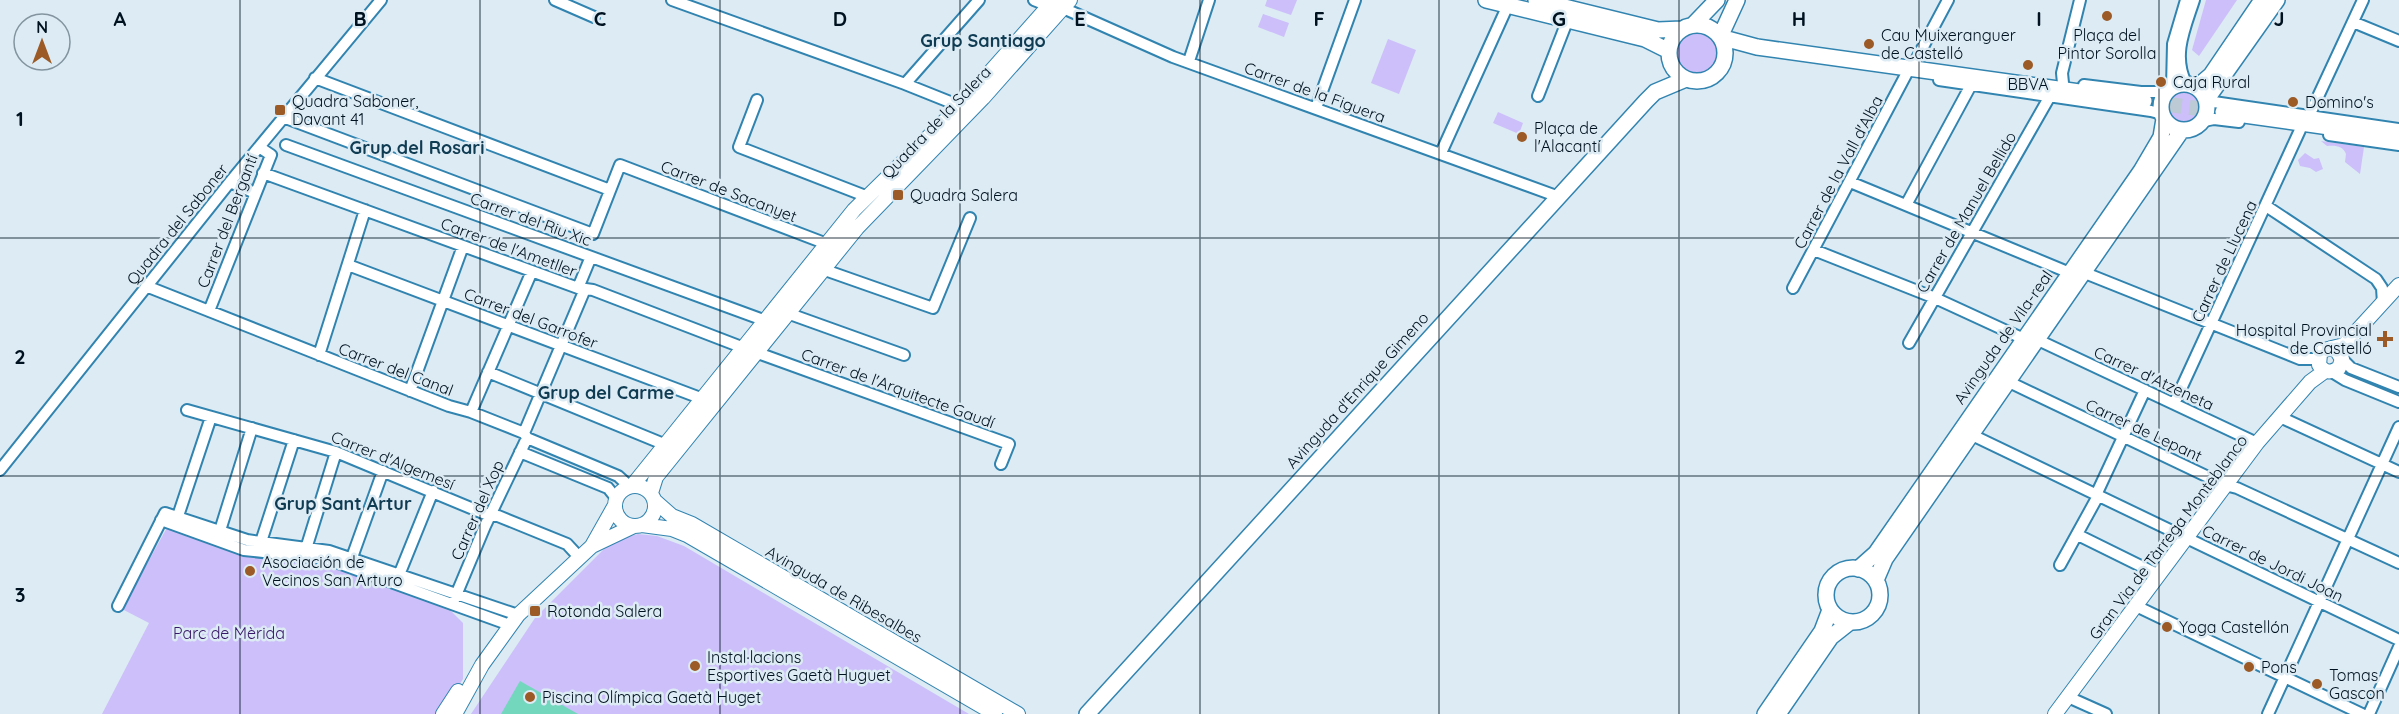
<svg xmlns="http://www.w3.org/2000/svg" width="2399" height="714" font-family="Quicksand,sans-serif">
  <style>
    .green { fill: #cdbffa }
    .water { fill: #73d7be }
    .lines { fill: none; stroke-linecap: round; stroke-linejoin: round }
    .secondary-tunnel { stroke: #bbcad4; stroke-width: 15; stroke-dasharray: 15 8; stroke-linecap: butt }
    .minor-casing { stroke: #3284b0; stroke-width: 14 }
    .tertiary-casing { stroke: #3284b0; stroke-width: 16 }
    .secondary-casing { stroke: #3284b0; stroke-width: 18 }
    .minor { stroke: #fff; stroke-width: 10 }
    .tertiary { stroke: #fff; stroke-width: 14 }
    .secondary { stroke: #fff; stroke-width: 15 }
    .grid { fill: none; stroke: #00121f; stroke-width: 1.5; stroke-opacity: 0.55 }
    .poi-dot { fill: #9b5a26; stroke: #dcebf4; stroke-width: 2 }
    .labels { text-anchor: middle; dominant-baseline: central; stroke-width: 5; stroke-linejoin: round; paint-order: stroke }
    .poi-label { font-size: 16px; fill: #00121f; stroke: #dcebf4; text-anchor: start }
    .street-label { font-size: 16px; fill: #00121f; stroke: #dcebf4 }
    .park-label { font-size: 16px; fill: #371767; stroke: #dcebf4 }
    .neighbourhood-label { font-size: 18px; font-weight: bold; fill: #103c53; stroke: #dcebf4 }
    .grid-label { font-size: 20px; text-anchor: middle; font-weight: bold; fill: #00121f; stroke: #dcebf4; stroke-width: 5; stroke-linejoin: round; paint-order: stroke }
  </style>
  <rect width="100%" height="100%" fill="#dcebf4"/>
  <!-- green -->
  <path class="green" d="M 1267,0 L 1297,0 L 1291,15 L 1265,6 Z
    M 2206,0 L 2237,0 L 2199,56 L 2192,50 Z
    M 1263,14 L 1289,23 L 1284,37 L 1258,27 Z
    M1676 53a21 21 0 1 1 42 0a21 21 0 1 1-42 0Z
    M 1388,39 L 1416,50 L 1399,94 L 1371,83 Z
    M2169 107a16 16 0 1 1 32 0a16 16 0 1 1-32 0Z
    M 1498,112 L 1523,123 L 1519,134 L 1493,123 Z
    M 2321,141 L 2364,147 L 2360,174 L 2345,162 L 2346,154 C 2343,146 2336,145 2327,146 Z
    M 2305,153 L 2314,159 L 2319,158 L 2323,169 L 2316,172 L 2310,168 L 2300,166 L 2298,160 Z
    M 169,524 L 331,563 L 445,605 L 463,623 L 463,679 L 440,714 L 102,714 L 149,623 L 122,609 Z
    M 638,534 L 657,536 L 684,546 L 969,714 L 471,714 L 535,618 L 604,549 L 620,539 Z"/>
  <!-- water -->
  <path class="water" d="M 520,681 L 578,714 L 501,714 Z"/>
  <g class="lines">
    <!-- secondary-tunnel -->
    <path class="secondary-tunnel" d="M 2144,101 L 2223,112"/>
    <!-- minor casing -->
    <g class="minor-casing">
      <path id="minor" d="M 555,0 L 594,17
        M 672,0 L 905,84 L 960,106
        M 1034,0 L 1049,6
        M 1063,8 L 1173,57 L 1559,197
        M 2353,22 L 2399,41
        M 1189,61 L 1209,0
        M 315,78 L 610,190
        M 1939,80 L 2151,111 L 2162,114
        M 2063,83 L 2062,73 L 2080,0
        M 2186,83 C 2172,55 2185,28 2194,0
        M 905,84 L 979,0
        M 2084,85 L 2141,92 L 2166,92
        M 2172,87 L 2173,44 L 2186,0
        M 1538,96 L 1568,19
        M 757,100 L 739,147 L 868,197
        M 2207,101 L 2399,129
        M 1316,108 L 1355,0
        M 2309,116 L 2363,0
        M 283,117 L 593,234 L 620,165 L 827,244
        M 2204,121 L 2214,119 L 2239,122
        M 2329,135 L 2399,145
        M 286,145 L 766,321
        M 1441,153 L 1508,5
        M 263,173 L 578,288 L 593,290 L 744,348
        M 230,182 L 255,193
        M 1850,182 L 2070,273
        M 1906,205 L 1971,85
        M 2266,206 L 2376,279 L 2382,288 L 2383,303
        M 1814,250 L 1935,298 L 2024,339
        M 348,265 L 703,399
        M 822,269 L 933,308 L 970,218
        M 2085,273 L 2300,359 L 2318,359
        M 146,286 L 449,406 L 471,412 L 524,433 L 527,438 L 618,476 L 629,486
        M 578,288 L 590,259
        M 1793,288 L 1909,69 L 1916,60 L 1948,0
        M 209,311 L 271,155 L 259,147
        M 787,313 L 904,355
        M 2038,340 L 2257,443
        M 1909,343 L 2050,96
        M 755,352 L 1009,444 L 1001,464
        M 319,355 L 365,210
        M 2342,359 L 2351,368 L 2399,387
        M 488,372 L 666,445
        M 2332,372 L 2345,380 L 2399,402
        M 2009,382 L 2225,485 L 2237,488 L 2399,563
        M 410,391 L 463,246
        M 2174,404 L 2300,130
        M 187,410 L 336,452 L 490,516 L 498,516 L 567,544 L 579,557
        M 471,412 L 532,271
        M 2280,417 L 2399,472
        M 524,433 L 585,289
        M 1972,435 L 2399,640
        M 520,452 L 608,488 L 616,498
        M 0,470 L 230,182 L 381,0
        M 2096,495 L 2145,390
        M 161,520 L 244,550 L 327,559 L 510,625
        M 176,522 L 211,417
        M 2080,536 L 2159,575
        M 218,537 L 252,428
        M 259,548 L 294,440
        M 305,552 L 336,452
        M 350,563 L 383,471
        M 2060,565 L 2098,496
        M 397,580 L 433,491
        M 454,600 L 485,526 L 527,438
        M 118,606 L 165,513 L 247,540 L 329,551 L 518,615
        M 2136,606 L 2362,714
        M 2068,697 L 2106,714
        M 2268,714 L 2399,427
        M 2369,714 L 2399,647"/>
    </g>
    <!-- tertiary casing -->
    <g class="tertiary-casing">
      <path id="tertiary" d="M 2331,348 L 2337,351 L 2342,359 L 2339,368 C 2330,373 2326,373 2319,365 L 2320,354 L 2324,350 L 2344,345
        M 2341,355 L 2344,345 L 2399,285
        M615 506a20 20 0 1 1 40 0a20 20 0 1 1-40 0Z
        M 632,486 L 854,210 L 960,106 L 1054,0
        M 651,493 L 656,477 L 857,228 L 983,98 L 1070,0
        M 655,501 L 672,516 L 692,524 L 1018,714
        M 642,525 L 672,529 L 687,535 L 995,714
        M 592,546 L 614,507
        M 443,714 L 458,691
        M 455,714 L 482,665 L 518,615 L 592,546 L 634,526
        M 2055,714 L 2257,443 L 2310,382 L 2325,371"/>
    </g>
    <!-- secondary casing -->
    <g class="secondary-casing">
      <path id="secondary" d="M 1486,0 L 1645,39 L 1669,51
        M 1536,0 L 1658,30 L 1682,29
        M 1693,25 L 1717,0
        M1669 53a28 28 0 1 1 56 0a28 28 0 1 1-56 0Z
        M 1720,37 L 1757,47 L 2144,101
        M 1720,37 L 1737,0
        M2161 107a23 23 0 1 1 46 0a23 23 0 1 1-46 0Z
        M 2197,87 L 2211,75 L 2262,0
        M 2207,99 L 2277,0
        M 2223,112 L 2399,137
        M1826 595a27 27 0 1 1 54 0a27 27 0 1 1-54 0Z
        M 1858,569 L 1876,553 L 2141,171 L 2161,137 L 2164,119
        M 1876,580 L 1885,559 L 2182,130
        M 1087,714 L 1646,101 L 1655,92 L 1686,79
        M 1765,714 L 1822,631 L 1830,610
        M 1778,714 L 1831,637 L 1850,622"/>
    </g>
    <!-- minor -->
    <use href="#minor" class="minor"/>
    <!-- tertiary -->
    <use href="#tertiary" class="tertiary"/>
    <!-- secondary -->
    <use href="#secondary" class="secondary"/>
  </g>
  <!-- grid -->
  <path class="grid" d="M 240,0 L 240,714M 480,0 L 480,714M 720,0 L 720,714M 960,0 L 960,714M 1200,0 L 1200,714M 1439,0 L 1439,714M 1679,0 L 1679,714M 1919,0 L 1919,714M 2159,0 L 2159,714M 0,238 L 2399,238M 0,476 L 2399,476"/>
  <!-- markers -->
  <g class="poi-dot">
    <circle cx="2107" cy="16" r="6"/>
    <circle cx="1869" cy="44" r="6"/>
    <circle cx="2028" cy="65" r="6"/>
    <circle cx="2161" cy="82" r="6"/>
    <circle cx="2293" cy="102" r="6"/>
    <rect x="274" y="104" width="12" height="12" rx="3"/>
    <circle cx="1522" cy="137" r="6"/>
    <rect x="892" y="189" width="12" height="12" rx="3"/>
    <path d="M2382 330h6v6h6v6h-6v6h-6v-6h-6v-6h6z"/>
    <circle cx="250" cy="571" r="6"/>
    <rect x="529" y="605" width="12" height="12" rx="3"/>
    <circle cx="2167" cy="627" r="6"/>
    <circle cx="695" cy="666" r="6"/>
    <circle cx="2249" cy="667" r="6"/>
    <circle cx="2317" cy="684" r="6"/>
    <circle cx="530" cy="697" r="6"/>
  </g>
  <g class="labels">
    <!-- poi labels -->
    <g class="poi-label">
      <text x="1881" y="35">Cau Muixeranguer<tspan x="1881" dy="18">de Castelló</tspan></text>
      <text x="2107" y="35" text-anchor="middle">Plaça del<tspan x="2107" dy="18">Pintor Sorolla</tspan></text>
      <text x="2173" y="82">Caja Rural</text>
      <text x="2028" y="84" text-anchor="middle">BBVA</text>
      <text x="292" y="101">Quadra Saboner,<tspan x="292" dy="18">Davant 41</tspan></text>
      <text x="2305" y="102">Domino's</text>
      <text x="1534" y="128">Plaça de<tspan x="1534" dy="18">l'Alacantí</tspan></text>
      <text x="910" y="195">Quadra Salera</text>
      <text x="2372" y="330" text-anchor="end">Hospital Provincial<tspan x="2372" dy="18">de Castelló</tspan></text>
      <text x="262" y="562">Asociación de<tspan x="262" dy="18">Vecinos San Arturo</tspan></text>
      <text x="547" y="611">Rotonda Salera</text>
      <text x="2179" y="627">Yoga Castellón</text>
      <text x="707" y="657">Instal·lacions<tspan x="707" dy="18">Esportives Gaetà Huguet</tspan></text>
      <text x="2261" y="667">Pons</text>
      <text x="2329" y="675">Tomas<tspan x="2329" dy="18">Gascon</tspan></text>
      <text x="542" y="697">Piscina Olímpica Gaetà Huget</text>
    </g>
    <!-- street labels -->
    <g class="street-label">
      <text transform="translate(1315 92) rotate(20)">Carrer de la Figuera</text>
      <text transform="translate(936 122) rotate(-46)">Quadra de la Salera</text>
      <text transform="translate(1838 172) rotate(-62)">Carrer de la Vall d'Alba</text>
      <text transform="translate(729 191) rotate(21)">Carrer de Sacanyet</text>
      <text transform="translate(1966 212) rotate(-60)">Carrer de Manuel Bellido</text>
      <text transform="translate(531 219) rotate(20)">Carrer del Riu Xic</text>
      <text transform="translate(227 221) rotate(-69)">Carrer del Bergantí</text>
      <text transform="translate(177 224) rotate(-51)">Quadra del Saboner</text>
      <text transform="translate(509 247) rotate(20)">Carrer de l'Ametller</text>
      <text transform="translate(2224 261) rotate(-65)">Carrer de Llucena</text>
      <text transform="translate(531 318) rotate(21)">Carrer del Garrofer</text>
      <text transform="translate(2003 337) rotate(-55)">Avinguda de Vila-real</text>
      <text transform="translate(396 369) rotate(21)">Carrer del Canal</text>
      <text transform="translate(2154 378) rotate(25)">Carrer d'Atzeneta</text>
      <text transform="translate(898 388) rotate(20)">Carrer de l'Arquitecte Gaudí</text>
      <text transform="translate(1357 390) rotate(-48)">Avinguda d'Enrique Gimeno</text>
      <text transform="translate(2144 430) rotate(25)">Carrer de Lepant</text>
      <text transform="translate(393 460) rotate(22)">Carrer d'Algemesí</text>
      <text transform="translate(477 510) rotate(-66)">Carrer del Xop</text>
      <text transform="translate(2168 537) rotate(-53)">Gran Via de Tàrrega Monteblanco</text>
      <text transform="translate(2273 563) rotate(26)">Carrer de Jordi Joan</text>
      <text transform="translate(844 594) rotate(30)">Avinguda de Ribesalbes</text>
    </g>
    <!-- park labels -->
    <g class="park-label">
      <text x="229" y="633">Parc de Mèrida</text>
    </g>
    <!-- neighbourhood labels -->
    <g class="neighbourhood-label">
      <text x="983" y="40">Grup Santiago</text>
      <text x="417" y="147">Grup del Rosari</text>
      <text x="606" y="392">Grup del Carme</text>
      <text x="343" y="503">Grup Sant Artur</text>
    </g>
  </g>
  <g class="grid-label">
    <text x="120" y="26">A</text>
    <text x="360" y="26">B</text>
    <text x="600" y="26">C</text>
    <text x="840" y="26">D</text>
    <text x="1080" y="26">E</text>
    <text x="1319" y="26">F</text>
    <text x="1559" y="26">G</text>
    <text x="1799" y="26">H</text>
    <text x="2039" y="26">I</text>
    <text x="2279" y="26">J</text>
    <text x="20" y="126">1</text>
    <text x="20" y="364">2</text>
    <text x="20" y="602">3</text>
  </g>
  <!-- north arrow -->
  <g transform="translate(42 42)"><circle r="28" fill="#dcebf4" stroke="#84949f" stroke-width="1.5"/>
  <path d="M0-4.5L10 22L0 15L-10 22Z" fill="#9b5a26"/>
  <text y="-9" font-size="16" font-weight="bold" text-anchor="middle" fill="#00121f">N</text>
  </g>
</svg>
